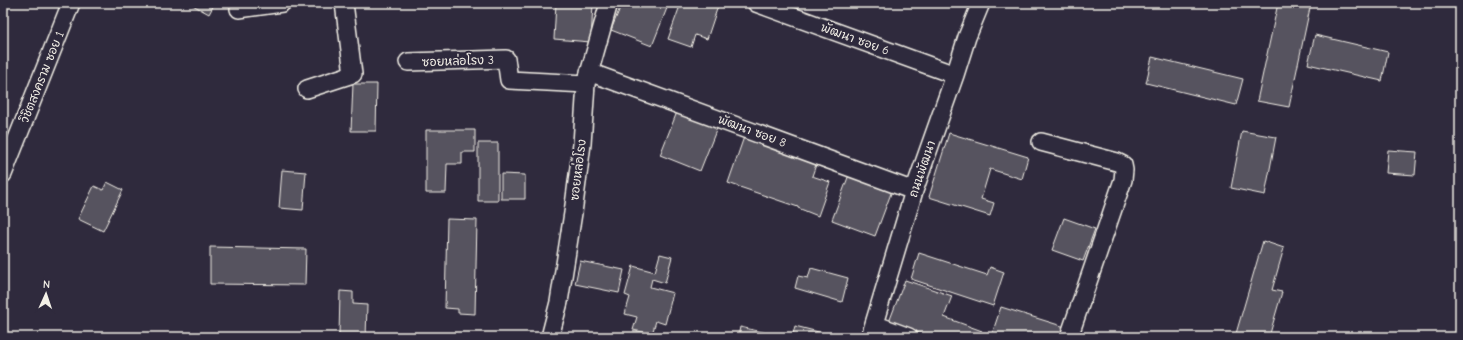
<svg xmlns="http://www.w3.org/2000/svg" width="1463" height="340" font-family="'Comic Neue','Playpen Sans Thai',sans-serif">
  <style>
    .building { fill: #56525f; stroke: #f4f1e8 }
    .lines { fill: none; stroke-linecap: round; stroke-linejoin: round }
    .street-casing { stroke: #f4f1e8; stroke-width: 20 }
    .street { stroke: #2f2a3d; stroke-width: 17 }
    .labels { text-anchor: middle; dominant-baseline: central; stroke-width: 4; stroke-linejoin: round; paint-order: stroke }
    .street-label { font-size: 12px; fill: #f4f1e8; stroke: #2f2a3d }
  </style>
  <rect width="100%" height="100%" fill="#2f2a3d"/>
  <filter id="ink" filterUnits="userSpaceOnUse"><feTurbulence type="fractalNoise" baseFrequency=".025" numOctaves="2"/><feDisplacementMap in="SourceGraphic" scale="8" xChannelSelector="R" yChannelSelector="G"/><feConvolveMatrix kernelMatrix="1 2 1 2 8 2 1 2 1" color-interpolation-filters="sRGB"/></filter>
  <g filter="url(#ink)">
    <!-- building -->
    <path class="building" d="M 189,3 L 215,3 L 209,14 Z
      M 556,3 L 593,3 L 591,42 L 554,39 Z
      M 622,3 L 669,3 L 652,46 L 611,30 Z
      M 681,3 L 719,3 L 707,39 L 695,35 L 691,47 L 668,39 Z
      M 1278,3 L 1311,3 L 1289,107 L 1257,101 Z
      M 1315,35 L 1388,52 L 1382,81 L 1308,64 Z
      M 1152,57 L 1243,79 L 1236,105 L 1146,83 Z
      M 353,84 L 377,84 L 376,131 L 351,131 Z
      M 677,112 L 717,128 L 700,171 L 660,155 Z
      M 426,130 L 475,130 L 475,152 L 462,152 L 462,164 L 447,164 L 446,193 L 426,193 Z
      M 1242,131 L 1276,137 L 1265,195 L 1231,188 Z
      M 949,133 L 1028,157 L 1022,179 L 990,169 L 981,199 L 994,203 L 990,216 L 929,197 Z
      M 745,134 L 818,159 L 812,176 L 830,182 L 818,216 L 798,208 L 798,207 L 728,183 Z
      M 478,143 L 498,143 L 498,201 L 478,201 Z
      M 1388,150 L 1417,152 L 1415,175 L 1386,173 Z
      M 282,170 L 306,172 L 303,210 L 279,208 Z
      M 850,172 L 893,188 L 875,236 L 832,220 Z
      M 501,174 L 525,175 L 525,199 L 501,199 Z
      M 107,182 L 123,190 L 103,231 L 78,219 L 94,186 L 103,190 Z
      M 1064,218 L 1095,229 L 1083,261 L 1052,250 Z
      M 447,219 L 477,220 L 475,314 L 458,313 L 458,309 L 445,308 Z
      M 1263,241 L 1284,248 L 1272,290 L 1282,292 L 1269,337 L 1235,337 Z
      M 210,247 L 306,249 L 305,285 L 210,284 Z
      M 919,253 L 987,275 L 990,267 L 1004,272 L 993,306 L 911,279 Z
      M 660,254 L 672,257 L 665,283 L 652,279 L 650,287 L 673,293 L 665,324 L 656,321 L 652,334 L 633,330 L 637,317 L 625,314 L 630,297 L 625,295 L 633,266 L 655,272 Z
      M 580,261 L 624,270 L 619,293 L 575,284 Z
      M 811,268 L 848,278 L 842,302 L 795,288 L 798,276 L 808,278 Z
      M 905,280 L 952,296 L 944,317 L 982,331 L 980,337 L 930,337 L 889,322 Z
      M 340,291 L 353,292 L 353,304 L 367,305 L 366,337 L 339,337 Z
      M 1001,307 L 1065,327 L 1062,337 L 991,337 Z
      M 795,326 L 838,337 L 792,337 Z
      M 740,327 L 776,335 L 776,337 L 738,337 Z"/>
    <g class="lines">
      <!-- street casing -->
      <g class="street-casing">
        <path id="street" d="M 756,3 L 955,75
          M 239,9 L 282,3
          M 408,62 L 506,59 L 509,80 L 586,84
          M 589,72 L 914,191
          M 307,89 L 353,74 L 344,3
          M 1041,142 L 1117,162 L 1123,165 L 1124,170 L 1123,180 L 1069,337
          M 3,174 L 71,3
          M 874,324 L 909,337
          M 550,337 L 559,302 L 573,213 L 582,144 L 586,84 L 609,3
          M 870,337 L 914,191 L 955,75 L 967,37 L 981,3"/>
      </g>
      <!-- street -->
      <use href="#street" class="street"/>
    </g>
  </g>
  <g class="labels">
    <!-- street labels -->
    <g class="street-label">
      <text transform="translate(855 39) rotate(20)">พัฒนา ซอย 6</text>
      <text transform="translate(458 61) rotate(-2)">ซอยหล่อโรง 3</text>
      <text transform="translate(42 77) rotate(-68)">วิชิตสงคราม ซอย 1</text>
      <text transform="translate(752 131) rotate(20)">พัฒนา ซอย 8</text>
      <text transform="translate(922 169) rotate(-71)">ถนนพัฒนา</text>
      <text transform="translate(578 170) rotate(-83)">ซอยหล่อโรง</text>
    </g>
  </g>
  <!-- margin -->
  <rect width="1463" height="340" fill="none" stroke="#2f2a3d" stroke-width="16"/>
  <rect x="8" y="8" width="1447" height="324" fill="none" stroke="#f4f1e8" stroke-width="1.5" filter="url(#ink)"/>
  <!-- north arrow -->
  <g transform="translate(46 294) rotate(3)" stroke="#2f2a3d" stroke-width="3" paint-order="stroke">
  <path d="M0-3L7 15L0 10L-7 15Z" fill="#f4f1e8"/>
  <text y="-6" font-size="11" font-weight="bold" text-anchor="middle" fill="#f4f1e8">N</text>
  </g>
</svg>
